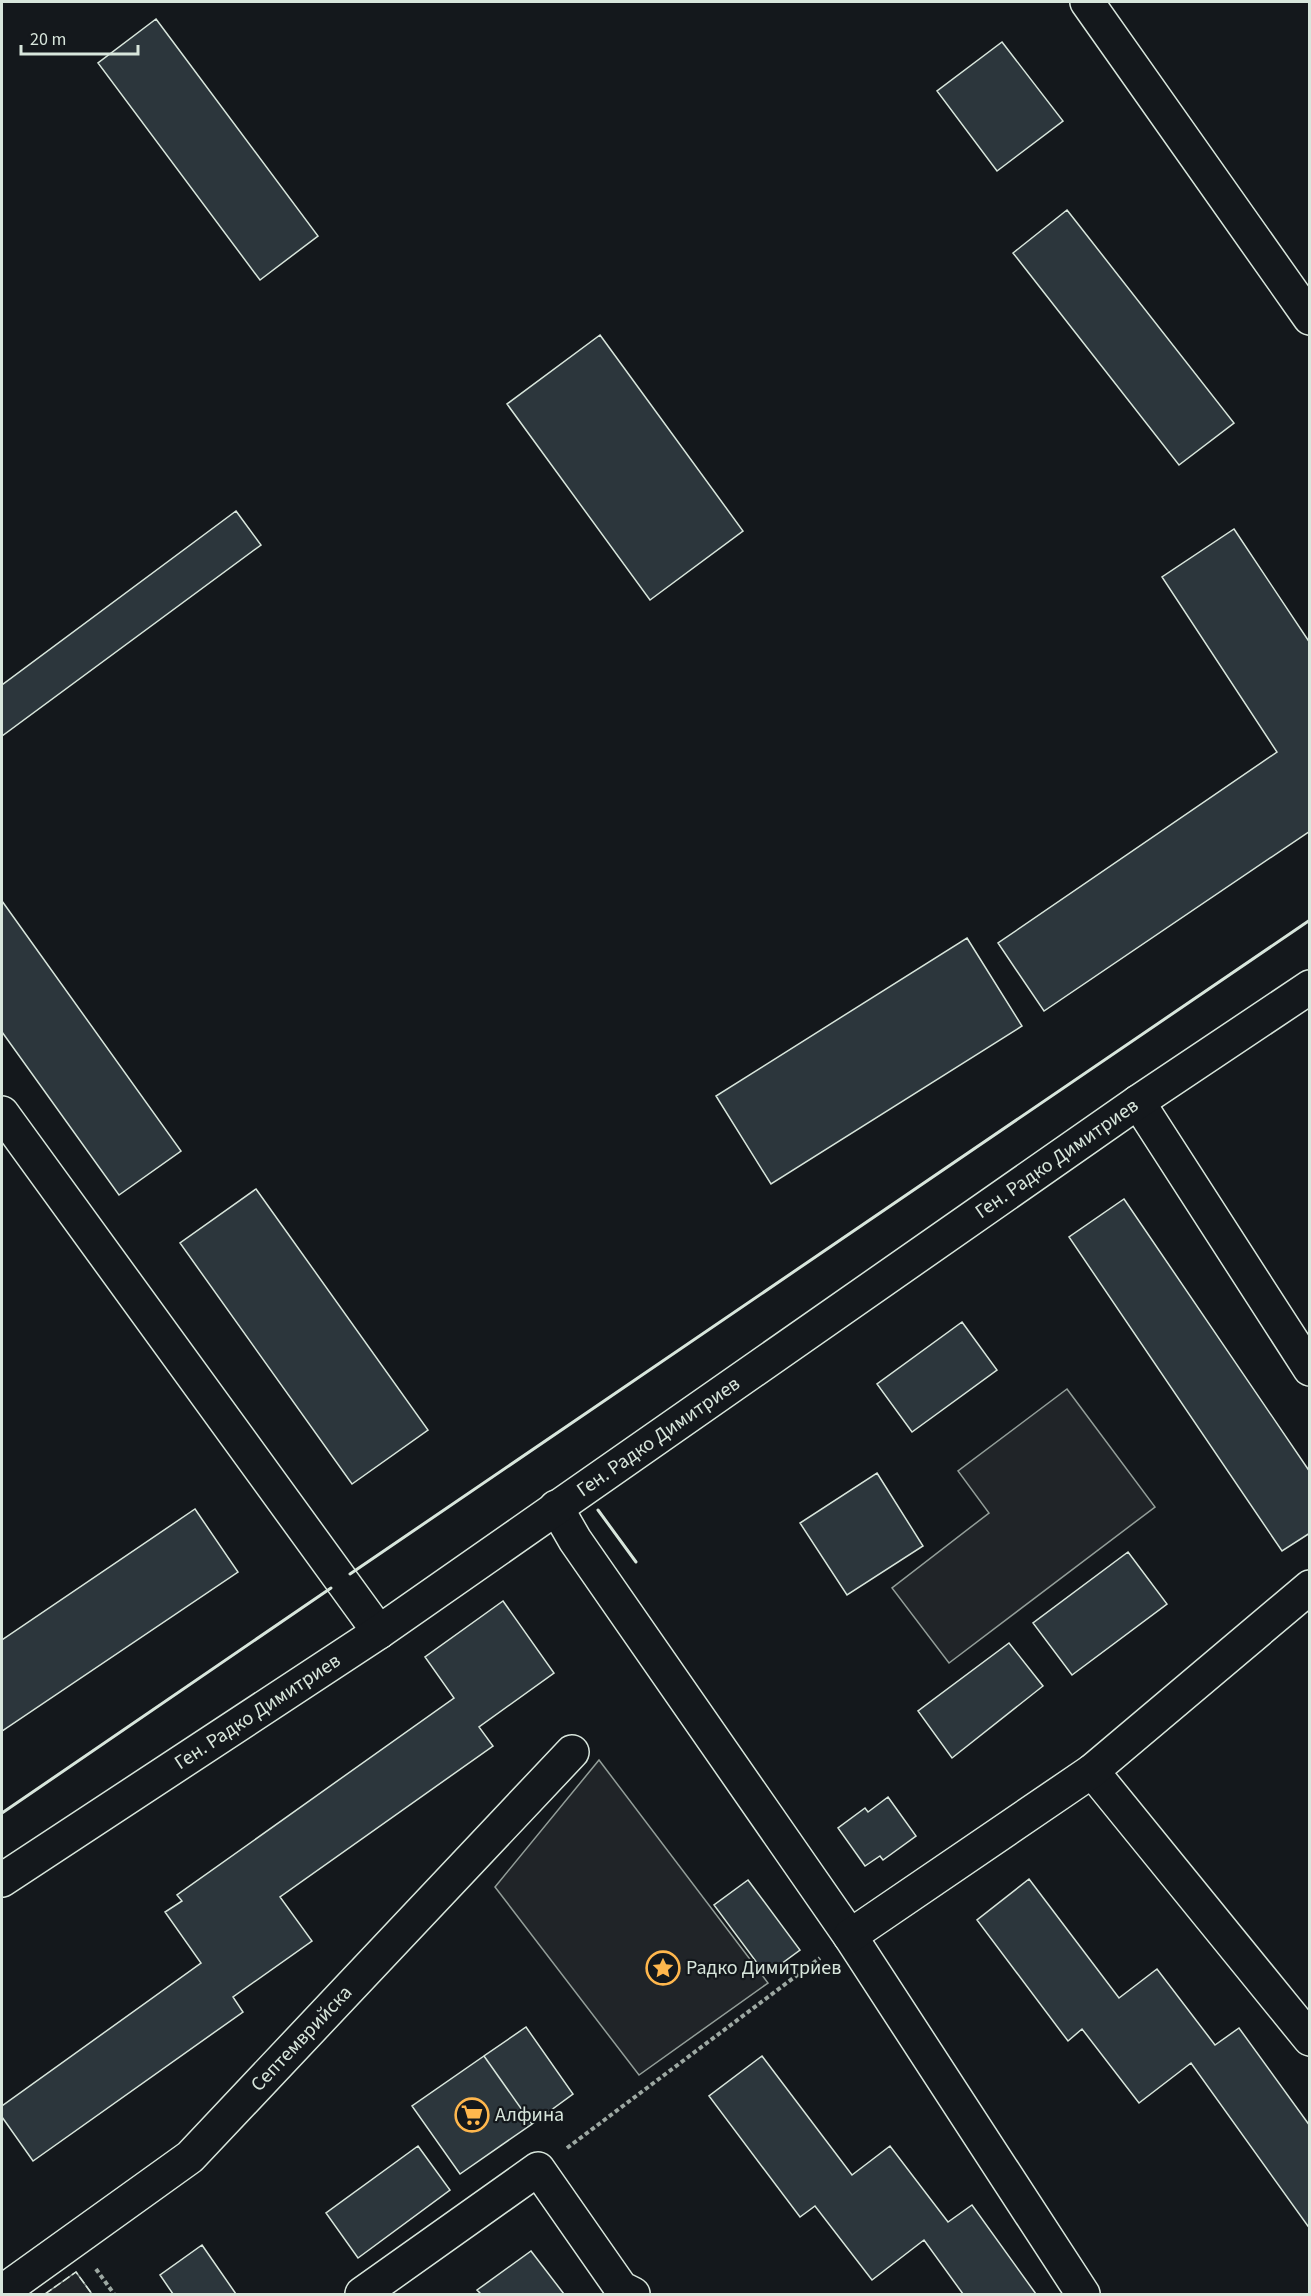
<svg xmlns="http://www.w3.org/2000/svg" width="1311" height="2296" font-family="'Source Sans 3',sans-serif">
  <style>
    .green { fill: #202428; stroke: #939e99; stroke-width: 1.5 }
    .building { fill: #2c363c; stroke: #d8e6dc; stroke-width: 1.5 }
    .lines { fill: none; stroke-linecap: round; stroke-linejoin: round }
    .minor-casing { stroke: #d8e6dc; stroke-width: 36 }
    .path { stroke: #9da8a2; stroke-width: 4; stroke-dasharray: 4.5 3; stroke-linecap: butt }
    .minor { stroke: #14181c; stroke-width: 33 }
    .fence { stroke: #d8e6dc; stroke-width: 1.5; stroke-dasharray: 8 3; stroke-linecap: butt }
    .wall { stroke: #d8e6dc; stroke-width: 3 }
    .labels { text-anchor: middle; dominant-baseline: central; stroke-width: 4.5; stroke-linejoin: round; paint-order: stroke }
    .street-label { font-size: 20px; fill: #d8e6dc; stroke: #14181c }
    .poi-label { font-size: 20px; fill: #d8e6dc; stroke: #14181c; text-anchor: start }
  </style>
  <rect width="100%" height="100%" fill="#14181c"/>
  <!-- green -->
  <path class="green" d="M 1067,1389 L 1155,1507 L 949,1663 L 892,1588 L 989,1513 L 958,1471 Z
    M 599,1760 L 768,1983 L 639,2075 L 495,1887 Z
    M 76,2272 L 92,2294 L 45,2294 Z"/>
  <!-- building -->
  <path class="building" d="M 156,19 L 318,236 L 260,280 L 98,63 Z
    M 1002,42 L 1063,121 L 997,171 L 937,91 Z
    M 1067,210 L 1234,423 L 1179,465 L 1013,253 Z
    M 600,335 L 743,531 L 650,600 L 507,404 Z
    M 236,511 L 261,545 L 2,736 L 2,685 Z
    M 1234,529 L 1310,643 L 1310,831 L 1044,1011 L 998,943 L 1277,752 L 1162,577 Z
    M 2,901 L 181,1151 L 119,1195 L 2,1032 Z
    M 967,938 L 1022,1026 L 771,1184 L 716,1096 Z
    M 256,1189 L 428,1430 L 352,1484 L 180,1243 Z
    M 1124,1199 L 1310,1472 L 1310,1533 L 1282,1551 L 1069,1237 Z
    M 962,1322 L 997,1370 L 912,1432 L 877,1384 Z
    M 877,1473 L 923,1546 L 847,1595 L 800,1523 Z
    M 195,1509 L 238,1572 L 2,1731 L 2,1640 Z
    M 1128,1552 L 1167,1604 L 1072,1675 L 1033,1623 Z
    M 503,1601 L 554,1673 L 479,1727 L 493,1746 L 280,1897 L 312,1941 L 233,1997 L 243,2012 L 33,2161 L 2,2117 L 2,2106 L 201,1963 L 165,1912 L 182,1901 L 177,1895 L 454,1698 L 425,1657 Z
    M 1009,1643 L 1043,1686 L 952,1758 L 918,1711 Z
    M 888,1797 L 916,1836 L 883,1860 L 880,1856 L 865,1866 L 838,1828 L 865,1808 L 868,1812 Z
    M 1029,1879 L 1119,1998 L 1157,1969 L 1215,2045 L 1239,2028 L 1310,2126 L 1310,2229 L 1191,2063 L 1139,2103 L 1082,2029 L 1068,2041 L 977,1920 Z
    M 748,1880 L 800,1950 L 766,1975 L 714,1905 Z
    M 526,2027 L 573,2094 L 532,2124 L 484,2056 Z
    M 484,2056 L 532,2124 L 460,2174 L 412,2106 Z
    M 762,2056 L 852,2175 L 890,2146 L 948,2222 L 972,2205 L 1036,2294 L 963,2294 L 924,2240 L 872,2280 L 815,2206 L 800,2217 L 709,2096 Z
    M 418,2146 L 450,2190 L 358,2258 L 326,2213 Z
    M 202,2245 L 236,2294 L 173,2294 L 160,2275 Z
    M 531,2251 L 564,2294 L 481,2294 L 477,2290 Z"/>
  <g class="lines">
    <!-- minor casing -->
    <g class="minor-casing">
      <g id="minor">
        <path d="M 1087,2 L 1310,318"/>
        <path d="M 1138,1102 L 1310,1369"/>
        <path d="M 2,1113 L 379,1632"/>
        <path d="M 556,1507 L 575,1540 L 850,1936 L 1083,2294"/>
        <path d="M 1092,1771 L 1310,2039"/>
        <path id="s1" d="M 2,1880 L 379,1632 L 1138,1102 L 1310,987"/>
        <path d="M 850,1936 L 1092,1771 L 1310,1587"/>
        <path id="s2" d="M 2,2292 L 190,2157 L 572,1752"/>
        <path d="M 362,2294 L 538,2169 L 621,2288 L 633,2294"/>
      </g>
    </g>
    <!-- path -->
    <path class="path" d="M 567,2148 L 820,1958
      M 96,2269 L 114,2294"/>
    <!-- minor -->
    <use href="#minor" class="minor"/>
    <!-- fence -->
    <path class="fence" d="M 45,2294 L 76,2272 L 92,2294"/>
    <!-- wall -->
    <path class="wall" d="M 598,1510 L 636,1562
      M 350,1574 L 1310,920
      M 2,1813 L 331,1588"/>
  </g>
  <!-- icons -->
  <defs>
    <g id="sight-ring" transform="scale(1.725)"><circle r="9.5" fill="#14181c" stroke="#ffb74d" stroke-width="1.5"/><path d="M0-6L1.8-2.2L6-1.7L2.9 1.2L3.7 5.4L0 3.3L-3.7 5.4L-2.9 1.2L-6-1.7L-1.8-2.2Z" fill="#ffb74d"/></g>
    <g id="supermarket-ring" transform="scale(1.725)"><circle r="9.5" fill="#14181c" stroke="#ffb74d" stroke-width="1.5"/><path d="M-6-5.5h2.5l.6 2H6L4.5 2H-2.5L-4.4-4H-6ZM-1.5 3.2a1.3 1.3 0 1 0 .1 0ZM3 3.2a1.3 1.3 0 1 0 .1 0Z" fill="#ffb74d"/></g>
  </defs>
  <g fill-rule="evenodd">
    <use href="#sight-ring" x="663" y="1968"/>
    <use href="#supermarket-ring" x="472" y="2115"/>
  </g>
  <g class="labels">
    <!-- street labels -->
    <g class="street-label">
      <text stroke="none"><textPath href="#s1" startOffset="1278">Ген. Радко Димитриев</textPath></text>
      <text stroke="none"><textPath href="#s1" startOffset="792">Ген. Радко Димитриев</textPath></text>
      <text stroke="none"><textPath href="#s1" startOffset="306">Ген. Радко Димитриев</textPath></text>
      <text stroke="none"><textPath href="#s2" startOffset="394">Септемврийска</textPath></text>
    </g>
    <!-- poi labels -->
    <g class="poi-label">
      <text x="686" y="1968">Радко Димитриев</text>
      <text x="495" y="2115">Алфина</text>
    </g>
  </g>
  <!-- border -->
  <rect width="1311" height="2296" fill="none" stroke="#d8e6dc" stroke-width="6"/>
  <!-- scale -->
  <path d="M21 45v9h117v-9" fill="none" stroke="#d8e6dc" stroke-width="3"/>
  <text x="30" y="45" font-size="18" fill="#d8e6dc" stroke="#14181c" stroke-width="4.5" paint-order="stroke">20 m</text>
</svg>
